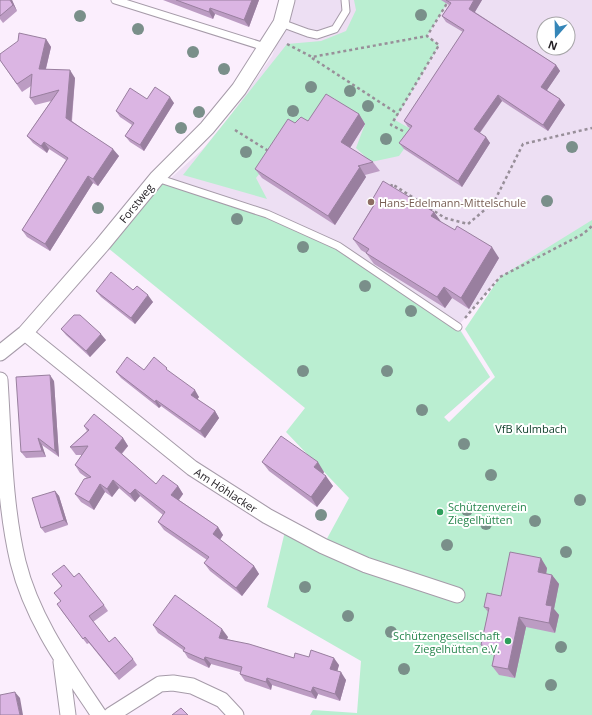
<svg xmlns="http://www.w3.org/2000/svg" width="592" height="715" font-family="'Open Sans',sans-serif">
  <style>
    .education { fill: #eddff3; fill-rule: evenodd }
    .green { fill: #baeed1 }
    .lines { fill: none; stroke-linecap: round; stroke-linejoin: round }
    .lane-casing { stroke: #a69ba9; stroke-width: 9 }
    .street-casing { stroke: #a69ba9; stroke-width: 17 }
    .path { stroke: #988f99; stroke-width: 2.5; stroke-dasharray: 3 3; stroke-linecap: butt }
    .lane { stroke: #fff; stroke-width: 7 }
    .street { stroke: #fff; stroke-width: 15 }
    .tree { fill: #7a8f8a }
    .wall { fill: #bc9cc3 }
    .shaded-wall { fill: #997f9f }
    .building { fill: #dbb5e3; stroke: #997f9f }
    .education-dot { fill: #8d6e63; stroke: #fff; stroke-width: 1.5 }
    .leisure-dot { fill: #2e9e5b; stroke: #fff; stroke-width: 1.5 }
    .labels { text-anchor: middle; dominant-baseline: central; stroke-width: 4; stroke-linejoin: round; paint-order: stroke }
    .education-label { font-size: 11px; fill: #785e54; stroke: #fff; text-anchor: start }
    .street-label { font-size: 11px; fill: #211d22; stroke: #fff }
    .park-label { font-size: 11px; fill: #11412c; stroke: #fff }
    .leisure-label { font-size: 11px; fill: #27864d; stroke: #fff; text-anchor: start }
  </style>
  <rect width="100%" height="100%" fill="#fbeefd"/>
  <!-- education -->
  <path class="education" d="M 293,0 L 592,0 L 592,226 L 500,277 L 458,326 L 490,377 L 444,417 L 108,248 L 172,177 L 203,149 L 231,115 L 272,56 ZM 544,24 L 568,24 L 568,48 L 544,48 Z"/>
  <!-- green -->
  <path class="green" d="M 354,0 L 449,0 L 427,36 L 439,45 L 395,120 L 416,132 L 399,156 L 371,162 L 356,148 L 365,124 L 334,98 L 307,126 L 295,129 L 256,178 L 267,199 L 183,175 L 287,44 L 321,41 L 346,31 L 356,10 Z
    M 157,178 L 267,214 L 338,246 L 458,327 L 490,377 L 444,417 L 449,422 L 495,377 L 465,329 L 500,277 L 592,220 L 592,715 L 310,715 L 313,710 L 357,713 L 361,661 L 267,607 L 286,527 L 323,546 L 349,498 L 286,432 L 305,408 L 108,248 Z"/>
  <g class="lines">
    <!-- lane casing -->
    <g class="lane-casing">
      <path id="lane" d="M 115,0 L 265,47
        M 281,23 L 308,33 L 317,35 L 335,29 L 346,11 L 345,0
        M 157,178 L 267,214 L 338,246 L 458,327"/>
    </g>
    <!-- street casing -->
    <g class="street-casing">
      <path id="street" d="M 25,333 L 192,468 L 267,516 L 323,546 L 366,565 L 457,595
        M 0,353 L 25,333 L 102,245 L 157,178 L 207,128 L 239,89 L 281,23 L 287,0
        M 0,380 C 4,440 4,503 18,562 C 32,619 67,667 99,715
        M 61,662 L 68,715
        M 111,715 L 160,684 L 173,683 L 192,686 L 222,700 L 236,715"/>
    </g>
    <!-- path -->
    <path class="path" d="M 287,44 L 312,57 L 427,36
      M 312,58 L 398,114
      M 235,130 L 270,152
      M 403,131 L 391,125 L 439,45 L 427,36 L 449,0
      M 391,187 L 392,184 L 445,218 L 468,224 L 494,202 L 523,144 L 592,128
      M 465,318 L 500,277 L 583,234 L 592,226"/>
    <!-- lane -->
    <use href="#lane" class="lane"/>
    <!-- street -->
    <use href="#street" class="street"/>
  </g>
  <!-- trees -->
  <g class="tree">
    <circle cx="421" cy="15" r="6"/>
    <circle cx="80" cy="16" r="6"/>
    <circle cx="138" cy="29" r="6"/>
    <circle cx="193" cy="52" r="6"/>
    <circle cx="224" cy="69" r="6"/>
    <circle cx="311" cy="87" r="6"/>
    <circle cx="350" cy="91" r="6"/>
    <circle cx="368" cy="106" r="6"/>
    <circle cx="293" cy="111" r="6"/>
    <circle cx="199" cy="112" r="6"/>
    <circle cx="181" cy="128" r="6"/>
    <circle cx="386" cy="139" r="6"/>
    <circle cx="572" cy="147" r="6"/>
    <circle cx="246" cy="152" r="6"/>
    <circle cx="547" cy="201" r="6"/>
    <circle cx="98" cy="208" r="6"/>
    <circle cx="237" cy="219" r="6"/>
    <circle cx="303" cy="247" r="6"/>
    <circle cx="365" cy="286" r="6"/>
    <circle cx="411" cy="311" r="6"/>
    <circle cx="303" cy="371" r="6"/>
    <circle cx="387" cy="371" r="6"/>
    <circle cx="422" cy="410" r="6"/>
    <circle cx="464" cy="444" r="6"/>
    <circle cx="491" cy="475" r="6"/>
    <circle cx="580" cy="500" r="6"/>
    <circle cx="467" cy="510" r="6"/>
    <circle cx="321" cy="515" r="6"/>
    <circle cx="535" cy="521" r="6"/>
    <circle cx="486" cy="524" r="6"/>
    <circle cx="447" cy="545" r="6"/>
    <circle cx="566" cy="552" r="6"/>
    <circle cx="305" cy="587" r="6"/>
    <circle cx="348" cy="616" r="6"/>
    <circle cx="391" cy="632" r="6"/>
    <circle cx="561" cy="647" r="6"/>
    <circle cx="404" cy="669" r="6"/>
    <circle cx="551" cy="685" r="6"/>
  </g>
  <!-- wall -->
  <path class="wall" d="M 0,0 L 12,0 L 17,11 L 3,23 L 0,19 Z
    M 163,0 L 259,0 L 249,27 L 215,14 L 213,19 Z
    M 441,0 L 482,0 L 475,12 L 556,65 L 560,71 L 547,90 L 560,99 L 565,105 L 548,131 L 502,101 L 480,133 L 486,137 L 490,143 L 462,187 L 404,149 L 399,143 L 410,128 L 408,127 L 404,121 L 463,32 L 446,22 L 442,16 L 449,5 Z
    M 46,39 L 51,47 L 46,69 L 75,78 L 72,121 L 119,156 L 98,186 L 93,183 L 50,251 L 27,237 L 22,230 L 66,160 L 49,149 L 47,153 L 33,143 L 27,136 L 51,101 L 35,105 L 30,98 L 31,86 L 22,92 L 0,60 Z
    M 147,99 L 174,103 L 144,151 L 130,142 L 125,136 L 132,125 L 120,117 L 116,111 Z
    M 359,114 L 365,124 L 350,148 L 373,162 L 380,171 L 365,175 L 366,177 L 335,225 L 262,178 L 255,169 L 295,123 Z
    M 372,200 L 434,212 L 441,222 L 499,258 L 469,309 L 452,298 L 445,308 L 374,264 L 366,253 L 361,250 L 353,239 L 374,204 Z
    M 133,290 L 153,302 L 135,324 L 101,297 L 96,291 Z
    M 61,329 L 106,340 L 90,357 L 66,335 Z
    M 144,370 L 171,373 L 199,397 L 197,399 L 215,411 L 219,418 L 205,438 L 161,406 L 159,408 L 121,378 L 116,372 Z
    M 54,381 L 59,457 L 42,445 L 46,457 L 26,458 L 21,452 Z
    M 84,426 L 123,438 L 128,446 L 122,454 L 156,484 L 178,486 L 183,494 L 179,500 L 218,527 L 223,535 L 220,540 L 254,566 L 259,574 L 242,596 L 210,571 L 204,563 L 207,560 L 164,530 L 158,522 L 163,515 L 140,496 L 135,502 L 119,488 L 112,497 L 105,492 L 94,510 L 81,502 L 75,494 L 87,478 L 80,473 L 75,465 L 82,455 L 76,455 L 70,447 L 87,431 Z
    M 262,462 L 324,472 L 323,474 L 333,486 L 317,507 L 269,471 Z
    M 55,491 L 59,496 L 68,525 L 45,533 L 41,528 Z
    M 547,568 L 546,574 L 552,575 L 559,584 L 554,609 L 559,615 L 555,633 L 526,627 L 515,678 L 499,675 L 492,666 L 494,655 L 488,654 L 481,645 L 488,612 L 484,607 L 501,596 Z
    M 52,574 L 74,577 L 104,605 L 108,611 L 93,622 L 109,642 L 133,659 L 137,665 L 119,680 L 89,643 L 87,644 L 61,610 L 61,602 L 54,593 L 62,587 Z
    M 153,625 L 228,637 L 227,639 L 294,658 L 309,657 L 339,665 L 337,671 L 346,680 L 340,701 L 318,694 L 316,699 L 272,685 L 271,690 L 245,681 L 240,674 L 240,672 L 211,664 L 209,668 L 188,658 L 183,650 L 158,633 Z"/>
  <!-- shaded-wall -->
  <path class="shaded-wall" d="M 10,0 L 12,0 L 17,11 L 13,5 Z
    M 252,0 L 259,0 L 249,27 L 244,20 Z
    M 474,0 L 482,0 L 473,15 L 469,9 Z
    M 210,8 L 215,14 L 213,19 L 209,12 Z
    M 46,39 L 51,47 L 44,76 L 39,69 Z
    M 556,65 L 560,71 L 545,93 L 541,87 Z
    M 70,70 L 75,78 L 71,125 L 66,118 Z
    M 498,95 L 502,101 L 478,135 L 474,129 Z
    M 170,97 L 174,103 L 144,151 L 140,145 Z
    M 560,99 L 565,105 L 548,131 L 543,125 Z
    M 359,114 L 365,124 L 348,151 L 341,142 Z
    M 486,137 L 490,143 L 462,187 L 458,181 Z
    M 44,142 L 49,149 L 47,153 L 41,146 Z
    M 113,149 L 119,156 L 98,186 L 93,179 Z
    M 360,167 L 366,177 L 335,225 L 328,216 Z
    M 88,176 L 93,183 L 50,251 L 45,244 Z
    M 434,212 L 442,223 L 431,216 Z
    M 492,247 L 499,258 L 469,309 L 461,298 Z
    M 444,287 L 452,298 L 445,308 L 437,297 Z
    M 148,295 L 153,302 L 135,324 L 131,318 Z
    M 101,334 L 106,340 L 90,357 L 86,351 Z
    M 50,375 L 54,381 L 59,457 L 55,451 Z
    M 195,390 L 199,397 L 196,401 L 191,395 Z
    M 156,400 L 161,406 L 159,408 L 155,402 Z
    M 215,411 L 219,418 L 205,438 L 200,431 Z
    M 38,438 L 42,445 L 46,457 L 42,451 Z
    M 123,438 L 128,446 L 120,455 L 115,448 Z
    M 318,462 L 324,472 L 321,477 L 314,467 Z
    M 326,476 L 333,486 L 317,507 L 311,497 Z
    M 113,480 L 119,488 L 112,497 L 107,489 Z
    M 100,484 L 105,492 L 94,510 L 89,502 Z
    M 178,486 L 183,494 L 177,502 L 171,495 Z
    M 135,489 L 140,496 L 135,502 L 130,494 Z
    M 55,491 L 59,496 L 68,525 L 64,520 Z
    M 218,527 L 223,535 L 218,542 L 213,534 Z
    M 541,558 L 547,568 L 545,581 L 538,572 Z
    M 254,566 L 259,574 L 242,596 L 236,588 Z
    M 552,575 L 559,584 L 554,609 L 559,615 L 555,633 L 549,623 L 546,605 Z
    M 519,617 L 526,627 L 515,678 L 508,669 Z
    M 222,629 L 228,637 L 224,645 L 219,638 Z
    M 205,657 L 211,664 L 209,668 L 204,660 Z
    M 334,658 L 339,665 L 336,676 L 330,669 Z
    M 341,672 L 346,680 L 340,701 L 335,694 Z
    M 267,678 L 272,685 L 271,690 L 266,682 Z
    M 313,687 L 318,694 L 316,699 L 311,692 Z
    M 15,692 L 20,698 L 23,715 L 20,715 Z"/>
  <!-- building -->
  <path class="building" d="M 0,0 L 10,0 L 13,5 L 0,16 Z
    M 176,0 L 252,0 L 244,20 L 210,8 L 209,12 Z
    M 446,0 L 474,0 L 469,9 L 556,65 L 541,87 L 560,99 L 543,125 L 498,95 L 474,129 L 486,137 L 458,181 L 399,143 L 412,126 L 404,121 L 464,30 L 442,16 L 451,3 Z
    M 19,33 L 46,39 L 39,69 L 70,70 L 66,118 L 113,149 L 93,179 L 88,176 L 45,244 L 22,230 L 68,158 L 44,142 L 41,146 L 27,136 L 59,90 L 30,98 L 32,74 L 17,84 L 0,60 L 0,54 L 18,41 Z
    M 155,87 L 170,97 L 140,145 L 125,136 L 134,123 L 116,111 L 130,88 L 147,99 Z
    M 326,94 L 359,114 L 341,142 L 373,162 L 358,166 L 360,167 L 328,216 L 255,169 L 288,119 L 295,123 L 301,117 L 308,121 Z
    M 383,181 L 434,212 L 431,216 L 455,230 L 457,226 L 492,247 L 461,298 L 444,287 L 437,297 L 366,253 L 369,249 L 353,239 L 376,202 L 372,200 Z
    M 111,272 L 133,290 L 137,286 L 148,295 L 131,318 L 96,291 Z
    M 74,315 L 80,315 L 101,334 L 86,351 L 61,329 Z
    M 127,357 L 144,370 L 154,357 L 167,368 L 166,369 L 195,390 L 191,395 L 215,411 L 200,431 L 156,400 L 155,402 L 116,372 Z
    M 50,375 L 55,451 L 38,438 L 42,451 L 21,452 L 16,377 Z
    M 94,414 L 123,438 L 115,448 L 156,484 L 163,475 L 178,486 L 171,495 L 218,527 L 213,534 L 254,566 L 236,588 L 204,563 L 209,557 L 158,522 L 165,512 L 135,489 L 130,494 L 113,480 L 107,489 L 100,484 L 89,502 L 75,494 L 84,479 L 91,477 L 75,465 L 88,446 L 70,447 L 89,430 L 84,426 Z
    M 281,436 L 318,462 L 314,467 L 326,476 L 311,497 L 262,462 Z
    M 55,491 L 64,520 L 41,528 L 32,498 Z
    M 510,552 L 541,558 L 538,572 L 552,575 L 546,605 L 552,606 L 549,623 L 519,617 L 508,669 L 492,666 L 496,648 L 481,645 L 489,608 L 484,607 L 487,593 L 501,596 Z
    M 64,565 L 74,577 L 79,573 L 104,605 L 89,616 L 109,642 L 115,637 L 133,659 L 115,674 L 85,637 L 83,639 L 57,604 L 61,601 L 54,593 L 62,586 L 52,574 Z
    M 175,595 L 222,629 L 219,638 L 249,644 L 294,658 L 295,653 L 309,657 L 311,650 L 334,658 L 330,669 L 341,672 L 335,694 L 313,687 L 311,692 L 267,678 L 266,682 L 240,674 L 242,667 L 205,657 L 204,660 L 183,651 L 185,648 L 153,625 Z
    M 15,692 L 20,715 L 0,715 L 0,695 Z
    M 181,708 L 188,715 L 172,715 Z"/>
  <!-- markers -->
  <circle class="education-dot" cx="371" cy="202" r="4"/>
  <g class="leisure-dot">
    <circle cx="440" cy="512" r="4"/>
    <circle cx="508" cy="641" r="4"/>
  </g>
  <g class="labels">
    <!-- education labels -->
    <g class="education-label">
      <text x="379" y="202">Hans-Edelmann-Mittelschule</text>
    </g>
    <!-- street labels -->
    <g class="street-label">
      <text transform="translate(136 203) rotate(-51)">Forstweg</text>
      <text transform="translate(226 490) rotate(33)">Am Höhlacker</text>
    </g>
    <!-- park labels -->
    <g class="park-label">
      <text x="531" y="428">VfB Kulmbach</text>
    </g>
    <!-- leisure labels -->
    <g class="leisure-label">
      <text x="448" y="506">Schützenverein<tspan x="448" dy="13">Ziegelhütten</tspan></text>
      <text x="500" y="635" text-anchor="end">Schützengesellschaft<tspan x="500" dy="13">Ziegelhütten e.V.</tspan></text>
    </g>
  </g>
  <!-- north arrow -->
  <g transform="translate(556 36) rotate(200)"><circle r="19" fill="#ffffff" stroke="#a6a5a7"/>
  <path d="M0-3L7 15L0 10L-7 15Z" fill="#3586b8"/>
  <text y="-6" font-size="11" font-weight="bold" text-anchor="middle" fill="#211d22">N</text>
  </g>
</svg>
